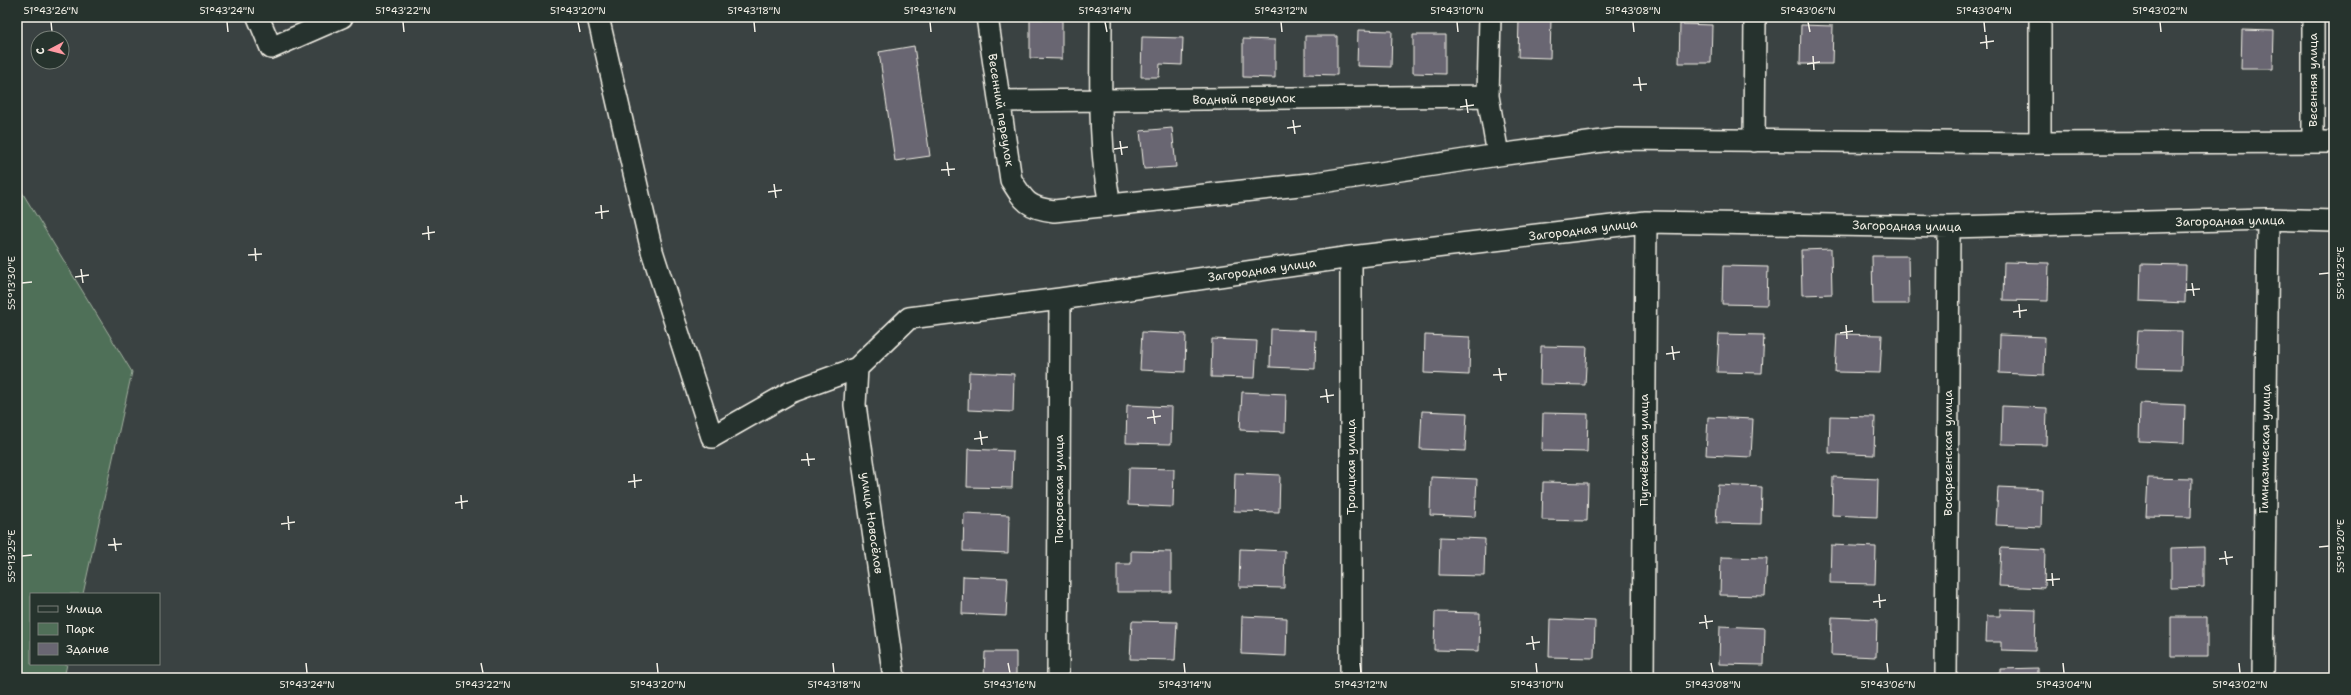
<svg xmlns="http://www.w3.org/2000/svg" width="2351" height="695" font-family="'Shantell Sans',sans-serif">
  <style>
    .green { fill: #506f58; stroke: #a2b0a0 }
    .building { fill: #696672; stroke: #f4f1e8 }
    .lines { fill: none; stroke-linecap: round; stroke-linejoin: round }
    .minor-casing { stroke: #f4f1e8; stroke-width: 24 }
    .minor { stroke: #26332d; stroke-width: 21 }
    .ticks { fill: none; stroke: #f4f1e8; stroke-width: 1.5 }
    .labels { text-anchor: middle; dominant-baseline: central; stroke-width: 3.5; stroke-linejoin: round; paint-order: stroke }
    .street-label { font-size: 12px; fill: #f4f1e8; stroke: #26332d }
    .neatline { fill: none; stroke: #f4f1e8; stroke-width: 1.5 }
    .ticks-label { font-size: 10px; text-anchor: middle; fill: #f4f1e8 }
  </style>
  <rect width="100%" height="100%" fill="#3a4242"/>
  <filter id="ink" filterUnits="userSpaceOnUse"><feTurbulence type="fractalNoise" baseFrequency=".025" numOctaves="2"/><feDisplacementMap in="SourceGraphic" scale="8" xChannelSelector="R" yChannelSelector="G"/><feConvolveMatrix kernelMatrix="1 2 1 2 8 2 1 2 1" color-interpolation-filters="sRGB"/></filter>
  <g filter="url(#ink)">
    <!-- green -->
    <path class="green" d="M 17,184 L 132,372 L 83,594 L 31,594 L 31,664 L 67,664 L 64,678 L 17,678 Z"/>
    <!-- building -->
    <path class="building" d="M 1030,19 L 1062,20 L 1062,59 L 1030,58 Z
      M 1519,19 L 1551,19 L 1550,58 L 1518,57 Z
      M 1680,24 L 1712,25 L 1711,63 L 1679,63 Z
      M 1801,25 L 1833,26 L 1832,64 L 1800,64 Z
      M 1358,30 L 1392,31 L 1391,67 L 1357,66 Z
      M 2242,30 L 2274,31 L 2273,69 L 2241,69 Z
      M 1413,35 L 1445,35 L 1445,74 L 1413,73 Z
      M 1305,36 L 1337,36 L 1337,75 L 1305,74 Z
      M 1142,37 L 1183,38 L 1182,65 L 1160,64 L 1159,77 L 1141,77 Z
      M 1243,39 L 1275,40 L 1275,78 L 1243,77 Z
      M 914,46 L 930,156 L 895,161 L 879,52 Z
      M 1172,128 L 1176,167 L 1144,169 L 1140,131 Z
      M 1831,249 L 1832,294 L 1802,295 L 1801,250 Z
      M 1872,256 L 1908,256 L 1909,304 L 1873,304 Z
      M 2004,262 L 2049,263 L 2048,301 L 2003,300 Z
      M 2141,264 L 2186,265 L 2185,303 L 2140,301 Z
      M 1723,266 L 1768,267 L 1767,305 L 1722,304 Z
      M 1271,329 L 1316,331 L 1315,369 L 1270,367 Z
      M 2138,330 L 2182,331 L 2181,369 L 2136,368 Z
      M 1142,332 L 1186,334 L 1185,372 L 1140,370 Z
      M 1719,334 L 1764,335 L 1762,373 L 1717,372 Z
      M 1837,334 L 1882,335 L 1880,373 L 1835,372 Z
      M 1425,335 L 1470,337 L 1469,375 L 1424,373 Z
      M 2000,335 L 2045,337 L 2044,375 L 1999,373 Z
      M 1212,339 L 1257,341 L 1255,378 L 1211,377 Z
      M 1541,346 L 1587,347 L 1585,385 L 1540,384 Z
      M 969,372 L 1014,374 L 1013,412 L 968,410 Z
      M 1242,392 L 1286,394 L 1285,432 L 1240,430 Z
      M 2140,403 L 2185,405 L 2184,443 L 2139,441 Z
      M 1127,405 L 1172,407 L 1171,444 L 1126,443 Z
      M 2002,406 L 2047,408 L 2046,445 L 2001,444 Z
      M 1422,411 L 1467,413 L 1465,451 L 1420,449 Z
      M 1543,413 L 1588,414 L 1587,452 L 1542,451 Z
      M 1830,416 L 1875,417 L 1874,455 L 1829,453 Z
      M 1708,417 L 1753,419 L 1751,457 L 1706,455 Z
      M 968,449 L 1013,451 L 1012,488 L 967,487 Z
      M 1129,468 L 1174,469 L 1173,507 L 1128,505 Z
      M 1235,473 L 1280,475 L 1279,512 L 1234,511 Z
      M 1431,477 L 1477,479 L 1475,517 L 1430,515 Z
      M 1833,477 L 1878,479 L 1877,517 L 1832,515 Z
      M 2148,478 L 2192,479 L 2191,517 L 2146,516 Z
      M 1543,482 L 1588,483 L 1587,521 L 1542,520 Z
      M 1718,485 L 1762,487 L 1761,524 L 1716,523 Z
      M 1998,487 L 2042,489 L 2041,527 L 1996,525 Z
      M 964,513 L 1009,515 L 1008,553 L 963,551 Z
      M 1440,537 L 1485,539 L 1484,576 L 1439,575 Z
      M 1831,545 L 1876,547 L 1875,584 L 1830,583 Z
      M 2204,547 L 2204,587 L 2171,588 L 2171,548 Z
      M 2001,548 L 2045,550 L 2044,588 L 1999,586 Z
      M 1240,549 L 1285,551 L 1284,588 L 1239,587 Z
      M 1131,551 L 1171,552 L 1171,592 L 1117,592 L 1117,564 L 1131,564 Z
      M 1721,557 L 1767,558 L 1765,596 L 1720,595 Z
      M 963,576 L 1008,578 L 1006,616 L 962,614 Z
      M 2000,609 L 2036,610 L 2035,651 L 2001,650 L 2001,642 L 1986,642 L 1987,616 L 2000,616 Z
      M 1435,612 L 1480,613 L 1479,651 L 1434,650 Z
      M 1242,616 L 1287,618 L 1286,656 L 1241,654 Z
      M 1832,617 L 1877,619 L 1876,657 L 1831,655 Z
      M 2171,617 L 2207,617 L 2207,656 L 2171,656 Z
      M 1550,619 L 1595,621 L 1594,658 L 1549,657 Z
      M 1132,621 L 1177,622 L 1175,660 L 1130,659 Z
      M 1720,626 L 1765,628 L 1764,665 L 1719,664 Z
      M 985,652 L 1016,652 L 1016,678 L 984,678 Z
      M 2038,668 L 2038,678 L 1986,678 L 1986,674 L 2001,673 L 2001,669 Z"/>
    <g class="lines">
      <!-- minor casing -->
      <g class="minor-casing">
        <path id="minor" d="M 258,17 L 271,48 L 342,17
          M 598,17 L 652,251 L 712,437 L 791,392 L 857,368 L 909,318 L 1060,299 L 1351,257 L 1646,222 L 1949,227 L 2268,219 L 2334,221
          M 987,17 L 1011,180 C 1024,201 1028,208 1054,211 L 1309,184 L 1498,155 L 1618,139 L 2040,143 L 2334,142
          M 1101,17 C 1101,80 1098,143 1110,205
          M 1490,17 L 1488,96 L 1498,155
          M 2040,17 L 2040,143
          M 1000,101 L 1488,96
          M 1754,141 L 1755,17
          M 2313,142 L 2313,17
          M 857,368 L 855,405 L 894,678
          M 1058,678 L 1060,299
          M 1351,678 L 1351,257
          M 1643,678 L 1646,222
          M 1946,678 L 1949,227
          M 2263,678 L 2268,219"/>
      </g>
      <!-- minor -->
      <use href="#minor" class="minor"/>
    </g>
  </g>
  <!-- ticks -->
  <path class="ticks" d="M 51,22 L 52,32M 227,22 L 228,32M 403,22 L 404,32M 578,22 L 580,32M 754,22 L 755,32M 930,22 L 931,32M 1105,22 L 1107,32M 1281,22 L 1282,32M 1457,22 L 1458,32M 1633,22 L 1634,32M 1808,22 L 1810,32M 1984,22 L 1985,32M 2160,22 L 2161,32M 1986,35 L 1987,49M 1980,43 L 1994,41M 1813,56 L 1814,70M 1807,64 L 1820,62M 1639,77 L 1641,91M 1633,85 L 1647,84M 1466,99 L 1468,113M 1460,107 L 1474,105M 1293,120 L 1295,134M 1287,128 L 1301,126M 1120,141 L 1122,155M 1114,149 L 1128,147M 947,162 L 949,176M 941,170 L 955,169M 774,184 L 776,198M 768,192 L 782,190M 601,205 L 602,219M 595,213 L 609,211M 428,226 L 429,240M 422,234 L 435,232M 255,248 L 256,261M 248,255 L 262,254M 81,269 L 83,283M 2319,274 L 2329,273M 75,277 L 89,275M 22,283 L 32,282M 2192,283 L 2194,296M 2186,290 L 2200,289M 2019,304 L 2020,318M 2013,312 L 2027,310M 1846,325 L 1847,339M 1840,333 L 1853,331M 1672,346 L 1674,360M 1666,354 L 1680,352M 1499,368 L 1501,381M 1493,375 L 1507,374M 1326,389 L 1328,403M 1320,397 L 1334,395M 1153,410 L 1155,424M 1147,418 L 1161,416M 980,431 L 982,445M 974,439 L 988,437M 807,453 L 809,466M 801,460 L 815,459M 634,474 L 635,488M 628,482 L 642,480M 461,495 L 462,509M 455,503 L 468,501M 288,516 L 289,530M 281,524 L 295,522M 114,538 L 116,551M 108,545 L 122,544M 2319,547 L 2329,546M 2225,551 L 2227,565M 22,556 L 32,555M 2219,559 L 2233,557M 2052,573 L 2053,586M 2046,580 L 2060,579M 1879,594 L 1880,608M 1873,602 L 1886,600M 1705,615 L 1707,629M 1699,623 L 1713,621M 1532,636 L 1534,650M 1526,644 L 1540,642M 306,663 L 307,673M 481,663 L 483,673M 657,663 L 658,673M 833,663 L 834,673M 1008,663 L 1010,673M 1184,663 L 1185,673M 1360,663 L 1361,673M 1536,663 L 1537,673M 1711,663 L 1713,673M 1887,663 L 1888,673M 2063,663 L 2064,673M 2239,663 L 2240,673"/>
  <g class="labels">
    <!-- street labels -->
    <g class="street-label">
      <text transform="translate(2313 80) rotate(-90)">Весенняя улица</text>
      <text transform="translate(1244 99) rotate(-1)">Водный переулок</text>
      <text transform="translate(1001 110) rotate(81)">Весенний переулок</text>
      <text transform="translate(2230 221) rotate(-1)">Загородная улица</text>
      <text transform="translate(1907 226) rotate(1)">Загородная улица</text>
      <text transform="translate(1583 230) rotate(-7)">Загородная улица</text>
      <text transform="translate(1262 270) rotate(-8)">Загородная улица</text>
      <text transform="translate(2265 449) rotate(-89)">Гимназическая улица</text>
      <text transform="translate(1644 450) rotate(-90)">Пугачёвская улица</text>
      <text transform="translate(1948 453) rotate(-90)">Воскресенская улица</text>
      <text transform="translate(1351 467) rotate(-90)">Троицкая улица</text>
      <text transform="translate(1059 489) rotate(-90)">Покровская улица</text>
      <text transform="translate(872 523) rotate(82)">улица Новосёлов</text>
    </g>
  </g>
  <!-- margin -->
  <rect width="2351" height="695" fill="none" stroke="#26332d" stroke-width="44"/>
  <!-- legend -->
  <rect x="30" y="593" width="130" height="72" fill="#26332d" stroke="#787f78"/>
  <rect x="38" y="606" width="20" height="6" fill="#26332d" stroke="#787f78"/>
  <text x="66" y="613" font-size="12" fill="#f4f1e8">Улица</text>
  <rect x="38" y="623" width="20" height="12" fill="#506f58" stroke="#787f78"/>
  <text x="66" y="633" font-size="12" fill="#f4f1e8">Парк</text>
  <rect x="38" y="643" width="20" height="12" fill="#696672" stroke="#787f78"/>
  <text x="66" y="653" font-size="12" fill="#f4f1e8">Здание</text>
  <!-- north arrow -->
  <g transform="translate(50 50) rotate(263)"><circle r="19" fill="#26332d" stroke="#787f78"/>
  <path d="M0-3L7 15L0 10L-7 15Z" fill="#ff9aa2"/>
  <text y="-6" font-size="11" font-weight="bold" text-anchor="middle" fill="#f4f1e8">С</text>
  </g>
  <rect x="22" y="22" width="2307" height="651" class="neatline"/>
  <g class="ticks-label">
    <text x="51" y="14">51°43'26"N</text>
    <text x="227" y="14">51°43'24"N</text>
    <text x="403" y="14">51°43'22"N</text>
    <text x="578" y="14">51°43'20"N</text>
    <text x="754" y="14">51°43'18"N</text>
    <text x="930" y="14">51°43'16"N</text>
    <text x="1105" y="14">51°43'14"N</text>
    <text x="1281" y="14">51°43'12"N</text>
    <text x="1457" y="14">51°43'10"N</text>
    <text x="1633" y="14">51°43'08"N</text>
    <text x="1808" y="14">51°43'06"N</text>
    <text x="1984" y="14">51°43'04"N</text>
    <text x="2160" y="14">51°43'02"N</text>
    <text transform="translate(2340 273) rotate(-90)" y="4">55°13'25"E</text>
    <text transform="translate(11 283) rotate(-90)" y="4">55°13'30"E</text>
    <text transform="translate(2340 546) rotate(-90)" y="4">55°13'20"E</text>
    <text transform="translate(11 556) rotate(-90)" y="4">55°13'25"E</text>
    <text x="307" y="688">51°43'24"N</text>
    <text x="483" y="688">51°43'22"N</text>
    <text x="658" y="688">51°43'20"N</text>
    <text x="834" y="688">51°43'18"N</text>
    <text x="1010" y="688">51°43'16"N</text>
    <text x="1185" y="688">51°43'14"N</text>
    <text x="1361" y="688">51°43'12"N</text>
    <text x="1537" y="688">51°43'10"N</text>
    <text x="1713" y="688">51°43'08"N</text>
    <text x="1888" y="688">51°43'06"N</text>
    <text x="2064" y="688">51°43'04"N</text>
    <text x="2240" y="688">51°43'02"N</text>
  </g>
</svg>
